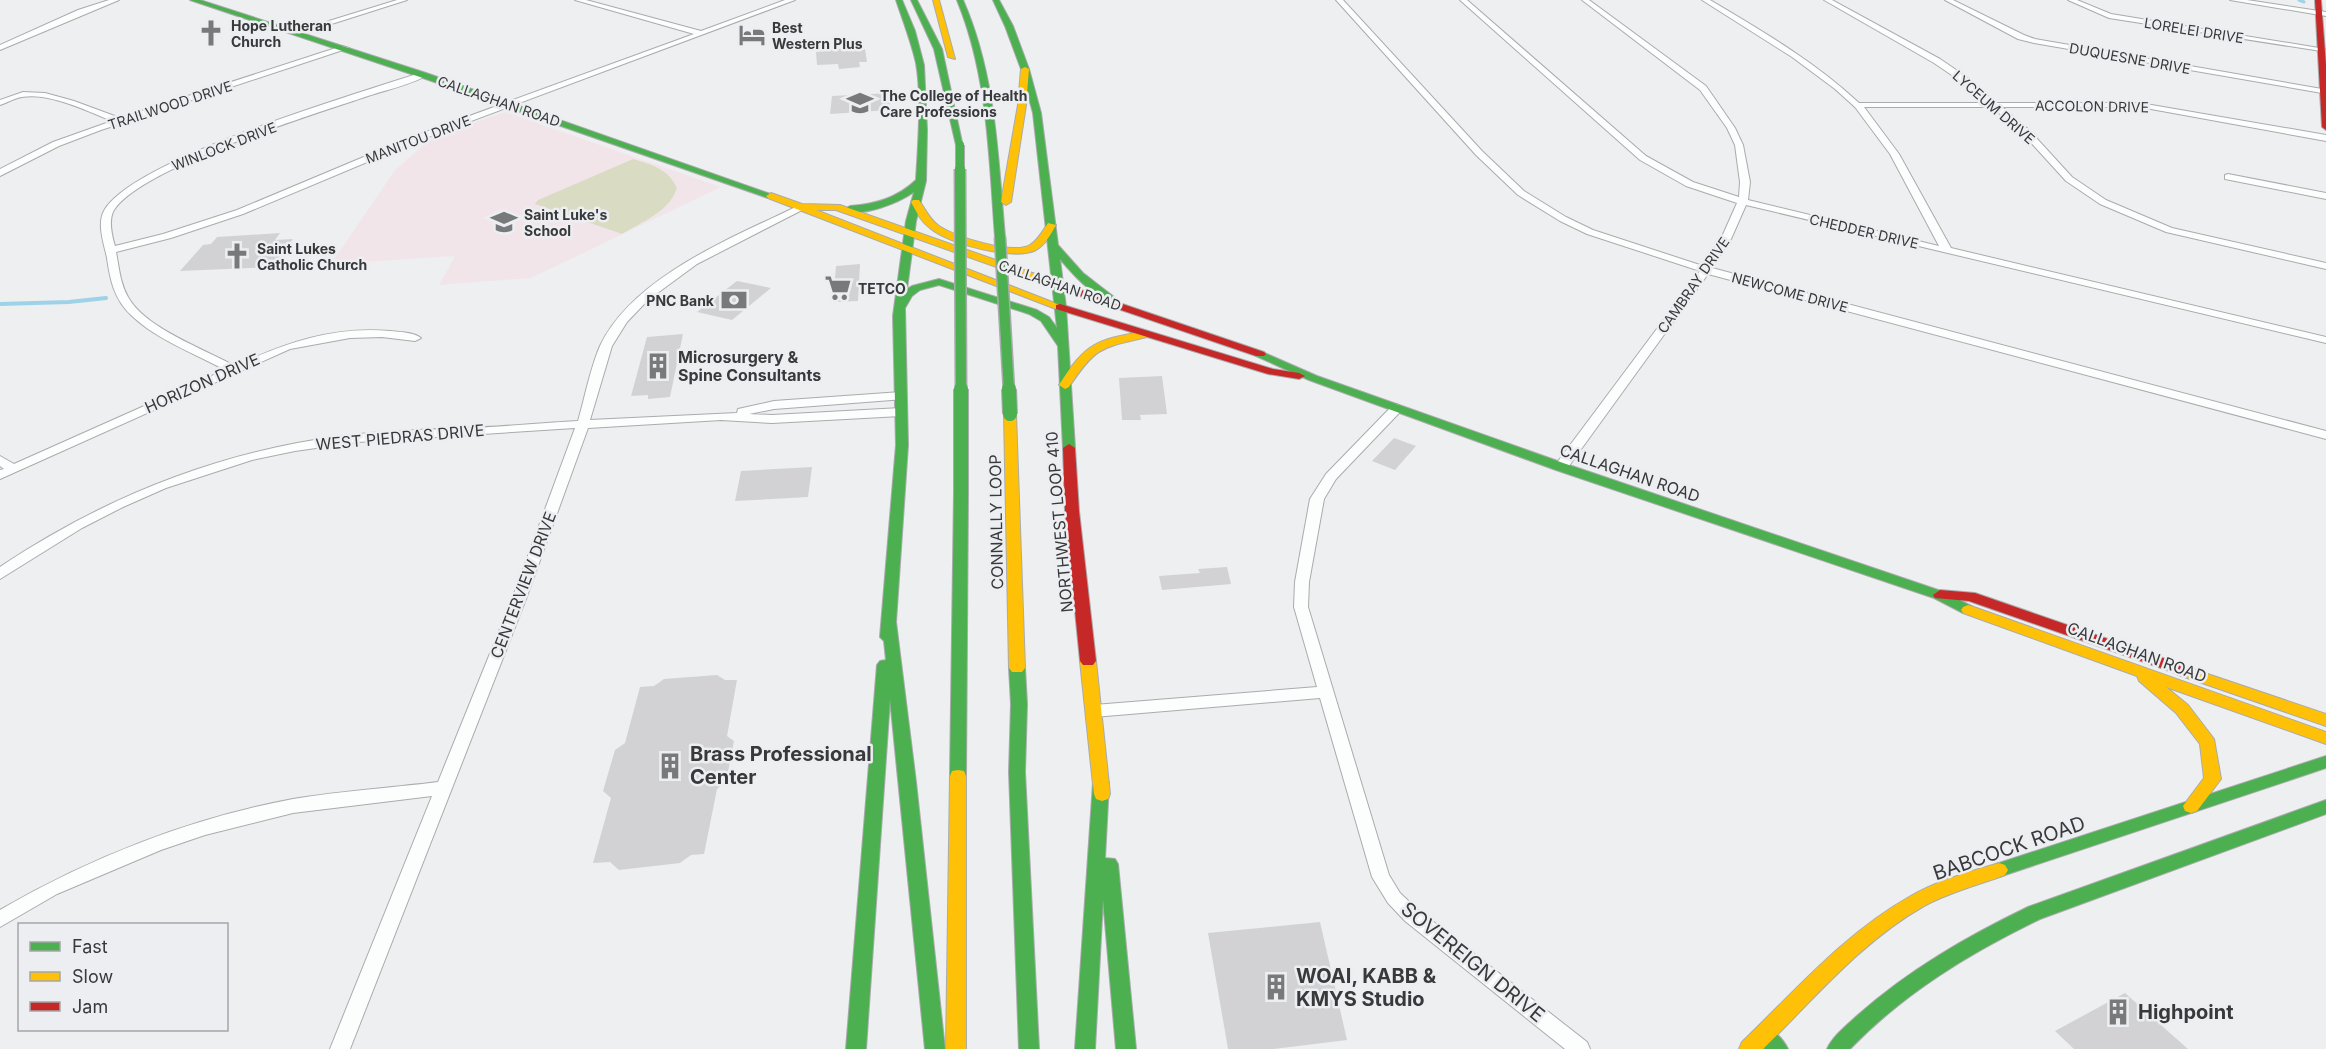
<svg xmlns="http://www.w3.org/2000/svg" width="2326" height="1049" font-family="Inter,sans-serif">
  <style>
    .education { fill: #f2e5ea }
    .green { fill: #d9dcc2 }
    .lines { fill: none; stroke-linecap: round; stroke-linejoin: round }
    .stream-far1 { stroke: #9ed2e9; stroke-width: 3 }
    .stream { stroke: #9ed2e9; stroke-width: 4 }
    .building { fill: #d2d2d4 }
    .street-casing { stroke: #aaabad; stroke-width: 2 }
    .fast-casing { stroke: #aaabad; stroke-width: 2 }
    .slow-casing { stroke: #aaabad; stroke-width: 2 }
    .jam-casing { stroke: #aaabad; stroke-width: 2 }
    .street { fill: #fcfdfd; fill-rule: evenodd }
    .fast { fill: #4caf50; fill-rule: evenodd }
    .slow { fill: #ffc107; fill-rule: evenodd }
    .jam { fill: #c62828; fill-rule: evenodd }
    .fast-bridge-far2-casing { stroke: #aaabad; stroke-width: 10; stroke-linecap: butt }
    .fast-bridge-far1-casing { stroke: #aaabad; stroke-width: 13; stroke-linecap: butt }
    .fast-bridge-casing { stroke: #aaabad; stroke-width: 16; stroke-linecap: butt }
    .fast-bridge-far2 { stroke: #4caf50; stroke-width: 8 }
    .fast-bridge-far1 { stroke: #4caf50; stroke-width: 10 }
    .fast-bridge { stroke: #4caf50; stroke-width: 14 }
    .labels { text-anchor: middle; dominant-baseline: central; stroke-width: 5; stroke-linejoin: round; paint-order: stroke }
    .far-poi-label { font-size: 14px; font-weight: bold; fill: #38393a; stroke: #eceef2; text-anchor: start }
    .far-street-label { font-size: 14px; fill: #38393a; stroke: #eceef2 }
    .poi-label { font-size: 16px; font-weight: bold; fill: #38393a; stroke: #eceef2; text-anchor: start }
    .street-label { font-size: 16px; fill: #38393a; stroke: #eceef2 }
    .near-poi-label { font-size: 20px; font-weight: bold; fill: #38393a; stroke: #eceef2; text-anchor: start }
    .near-street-label { font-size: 20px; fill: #38393a; stroke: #eceef2 }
  </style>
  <rect width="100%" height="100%" fill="#edeff1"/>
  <!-- education -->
  <path class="education" d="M 505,112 L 721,187 L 531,278 L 439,285 L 455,256 L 331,264 L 395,170 L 433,137 Z"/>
  <!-- green -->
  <path class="green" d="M 633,159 C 653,165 668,169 677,188 C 669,212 642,222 622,234 L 535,204 L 538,200 Z"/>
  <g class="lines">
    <!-- stream-far1 -->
    <path class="stream-far1" d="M 2299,0 L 2304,2"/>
    <!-- stream -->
    <path class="stream" d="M 0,304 L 69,302 L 106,298"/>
  </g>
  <!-- building -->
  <path class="building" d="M 861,46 L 861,50 L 865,49 L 867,62 L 859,62 L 860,67 L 839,69 L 838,64 L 817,65 L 816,52 Z
    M 890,93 L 890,110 L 830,114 L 832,96 Z
    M 280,233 L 275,240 L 293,239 L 272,267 L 180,271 L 203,245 L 211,244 L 217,237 Z
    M 860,264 L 858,301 L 833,302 L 836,266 Z
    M 737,281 L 771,288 L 732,320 L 697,312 Z
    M 683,334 L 670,397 L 648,399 L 648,395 L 631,396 L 647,337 Z
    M 1162,376 L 1167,414 L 1140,415 L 1141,420 L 1122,420 L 1119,378 Z
    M 1394,438 L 1416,446 L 1395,470 L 1372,461 Z
    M 812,467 L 808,497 L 735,501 L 741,471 Z
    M 1227,567 L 1231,584 L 1162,590 L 1159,576 L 1200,573 L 1198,569 Z
    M 717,675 L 725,680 L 737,680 L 727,736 L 734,741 L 726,782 L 717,789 L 704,854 L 691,855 L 680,863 L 619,870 L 610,862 L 593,863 L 611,798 L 603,791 L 615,750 L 625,743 L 640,687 L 654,686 L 664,679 Z
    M 1320,922 L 1347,1040 L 1274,1049 L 1228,1049 L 1208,933 Z
    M 2125,993 L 2188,1049 L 2074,1049 L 2055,1031 Z"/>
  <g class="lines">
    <!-- street casing -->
    <g class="street-casing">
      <path id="street" d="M 109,0 L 119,0 L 0,50 L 0,45 L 78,10 Z
        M 397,0 L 407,0 L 297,35 L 290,33 Z
        M 575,0 L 586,0 L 701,31 L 785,0 L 795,0 L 415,142 L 243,214 L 171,238 L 116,252 C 119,267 120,283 128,297 C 145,328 204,349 235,366 C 286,343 333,326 390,331 C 400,332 413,332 421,338 L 415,341 L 382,337 L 350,338 L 290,349 L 0,479 L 0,470 L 4,469 L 0,466 L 0,456 L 14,464 L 225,370 C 194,353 157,340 131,315 C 114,299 110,279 107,258 C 104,243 96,223 105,209 C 138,158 356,94 420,73 L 427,75 C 412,85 381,91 362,98 C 311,115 141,168 114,210 C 108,220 112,236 115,246 L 163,234 L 237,210 L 409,138 L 694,34 Z
        M 1336,0 L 1343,0 L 1482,151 L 1524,191 L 1566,217 L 1593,230 L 1703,266 L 1721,239 L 1737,203 L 1686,186 L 1640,160 L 1460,0 L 1467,0 L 1646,156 L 1693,182 L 1739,197 L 1740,182 L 1735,145 L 1727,128 L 1700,90 L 1582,0 L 1589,0 L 1706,86 L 1735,128 L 1743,145 L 1750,182 L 1748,200 L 1939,246 L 1890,154 L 1855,107 L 1835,89 L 1792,57 L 1702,0 L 1710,0 C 1762,31 1814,61 1859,103 L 1986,103 L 1959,80 L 1934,63 L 1824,0 L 1832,0 L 1940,59 L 1965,76 L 1996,103 L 2140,103 L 2326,135 L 2326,141 L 2140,107 L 2002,107 L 2029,130 L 2072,177 L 2106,200 L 2172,228 L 2326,263 L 2326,269 L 2166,232 L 2100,204 L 2066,181 L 2023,134 L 1992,107 L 1864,107 L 1899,154 L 1951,248 L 2326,337 L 2326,343 L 1746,205 L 1731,239 L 1712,268 L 2326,431 L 2326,439 L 1708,274 L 1566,470 L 1556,470 L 1555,467 L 1556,464 L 1700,271 L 1587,234 L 1560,221 L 1518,195 L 1476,155 Z
        M 1945,0 L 1953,0 L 2024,35 L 2035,39 L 2322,89 L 2326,91 L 2322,93 L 2034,43 L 2018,39 Z
        M 2068,0 L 2077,0 L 2111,14 L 2325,49 L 2321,51 L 2109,18 Z
        M 2230,0 L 2247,0 L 2326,12 L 2326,16 Z
        M 342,46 L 349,48 L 101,130 L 59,146 L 0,176 L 0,169 L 53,142 L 112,121 C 88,111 48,92 22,97 C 14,98 7,103 0,105 L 0,100 L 23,92 L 45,93 L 74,101 L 120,118 Z
        M 2228,174 L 2326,193 L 2326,199 L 2225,179 L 2225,175 Z
        M 800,205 L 808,207 L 697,264 L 648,300 L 627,322 L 612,346 L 590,420 L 737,413 L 738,409 L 774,401 L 901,392 L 907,396 L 905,399 L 774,409 L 749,414 L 772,415 L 901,408 L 907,412 L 901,416 L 772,423 L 721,420 L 588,428 L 526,599 L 350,1049 L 330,1049 L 432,796 L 293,813 L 205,835 L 161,850 L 57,894 L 0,927 L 0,910 C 89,858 191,818 293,799 C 340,791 390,788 438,782 L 512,599 L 575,428 L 358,442 L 295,451 L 252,460 L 166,488 L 123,507 L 82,528 L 0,579 L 0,567 C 103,498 218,452 341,436 C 382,431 423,430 464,428 C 502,427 540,423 578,421 C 585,397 590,369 600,346 C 633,276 734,237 800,205 Z
        M 1397,404 L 1403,408 L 1401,411 L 1336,479 L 1324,499 L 1309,582 L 1308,607 L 1389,875 L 1400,893 L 1417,909 L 1587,1042 L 1590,1049 L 1565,1049 L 1405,921 L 1388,903 L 1372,877 L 1320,698 L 1094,717 L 1088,715 L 1086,711 L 1088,707 L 1094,705 L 1317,687 L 1294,607 L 1295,582 L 1310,499 L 1326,474 L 1393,405 Z"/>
    </g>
    <!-- fast casing -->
    <g class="fast-casing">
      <path id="fast" d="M 190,0 L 200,0 L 426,73 L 776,196 L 768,198 L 420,77 Z
        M 896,0 L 902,0 L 915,31 L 924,65 L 927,130 L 926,181 L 916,221 L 907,289 L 912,286 L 939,279 L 1037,310 L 1049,317 L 1057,328 L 1033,113 L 1021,69 L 1005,26 L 993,0 L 999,0 L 1013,26 L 1029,69 L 1041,113 L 1058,245 L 1083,273 L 1114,297 L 1113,299 C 1097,302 1070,271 1060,259 L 1066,307 L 1075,448 L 1069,452 L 1063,448 L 1058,346 L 1041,321 L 1029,314 L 939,285 L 920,290 L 912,296 L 905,308 L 908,445 L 896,622 L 916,782 L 945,1049 L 925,1049 L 890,699 L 866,1049 L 846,1049 L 877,665 L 880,661 L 886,660 L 884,641 L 880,637 L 896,445 L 893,316 L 906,221 L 914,192 C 900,202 860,219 845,209 L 850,206 C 876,204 897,198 916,180 C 918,146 922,96 916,63 C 911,41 903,21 896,0 Z
        M 911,0 L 917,0 L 942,49 L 963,147 L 956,145 L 934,49 Z
        M 957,0 L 963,0 C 996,75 998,157 1005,237 L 1000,240 L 995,237 C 989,157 988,75 957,0 Z
        M 1260,351 L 1317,376 L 1566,464 L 1944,592 L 1973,607 L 1975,610 L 1973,613 L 1963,613 L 1934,598 L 1556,470 L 1309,380 L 1256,356 L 1254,354 Z
        M 961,489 L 968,493 L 966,776 L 964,781 L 958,782 L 952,781 L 950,776 L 954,493 Z
        M 1017,663 L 1022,664 L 1025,668 L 1027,704 L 1025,772 L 1039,1049 L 1019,1049 L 1009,772 L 1011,704 L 1009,668 L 1012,664 Z
        M 2326,756 L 2326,768 L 1999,877 L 1993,875 L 1990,870 L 1993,865 L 1999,863 Z
        M 1101,776 L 1107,778 L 1109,783 L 1105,858 L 1115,859 L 1118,864 L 1136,1049 L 1116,1049 L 1103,899 L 1095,1049 L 1075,1049 L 1093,783 L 1095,778 Z
        M 2326,800 L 2326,814 L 2040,919 C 1970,953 1905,992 1850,1049 L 1827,1049 C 1833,1036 1847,1025 1858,1015 C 1909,970 1966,937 2028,907 Z
        M 1763,1026 C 1774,1030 1783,1039 1788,1049 L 1764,1049 L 1753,1035 L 1756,1029 Z"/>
    </g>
    <!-- slow casing -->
    <g class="slow-casing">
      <path id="slow" d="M 933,0 L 939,0 L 955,59 L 948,57 Z
        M 1025,67 L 1029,69 L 1026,105 L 1011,202 L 1006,205 L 1001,202 L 1018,105 L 1021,69 Z
        M 771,193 L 802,204 L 840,205 L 1041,276 L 1041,280 L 1033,280 L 836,210 L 816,210 L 1065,307 L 1064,309 L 1056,309 L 768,198 L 766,196 Z
        M 913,200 L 919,200 C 925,209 930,220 939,226 C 956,237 1012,255 1030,245 C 1038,240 1043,231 1048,223 L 1056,225 C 1051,234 1045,245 1036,250 C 1014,261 948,244 930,228 C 921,222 916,211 911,202 Z
        M 1143,332 L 1149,335 L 1147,337 C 1101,348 1096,346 1069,387 L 1065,389 L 1059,385 C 1085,344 1096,339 1143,332 Z
        M 1010,410 L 1016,414 L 1025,668 L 1022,672 L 1012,672 L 1009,668 L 1004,414 Z
        M 1968,605 L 2326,732 L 2326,744 L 2166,687 L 2188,705 L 2214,739 L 2221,779 L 2197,811 L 2191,813 L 2185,811 L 2183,806 L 2204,778 L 2200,744 L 2176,713 L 2139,681 L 2137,676 L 1963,613 L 1961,610 L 1963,607 Z
        M 1088,656 L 1093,657 L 1096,661 L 1110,794 L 1108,799 L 1102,801 L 1096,799 L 1094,794 L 1080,661 L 1083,657 Z
        M 2181,665 L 2326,714 L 2326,726 L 2176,674 L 2173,670 L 2176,666 Z
        M 958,770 L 964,771 L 966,776 L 966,1049 L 946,1049 L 950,776 L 952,771 Z
        M 1999,863 L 2005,865 L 2008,870 L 2005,875 C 1978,885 1950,892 1924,906 C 1862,941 1813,1000 1763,1049 L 1739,1049 L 1742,1042 C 1794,992 1845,933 1909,897 C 1936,881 1968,872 1999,863 Z"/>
    </g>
    <!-- jam casing -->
    <g class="jam-casing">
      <path id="jam" d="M 2315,0 L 2321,0 L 2326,65 L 2326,130 L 2322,127 Z
        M 1037,275 L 1264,352 L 1266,354 L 1264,356 L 1256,356 L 1033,280 L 1033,276 Z
        M 1060,304 L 1273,369 L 1299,373 L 1305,376 L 1299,379 L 1268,374 L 1056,309 L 1056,305 Z
        M 1069,444 L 1075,448 L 1079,511 L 1096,661 L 1093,665 L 1083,665 L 1080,661 L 1065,511 L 1063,448 Z
        M 1940,590 L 1975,593 L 2186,666 L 2189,670 L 2186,674 L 2181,675 L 1969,601 L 1935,598 L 1933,595 Z"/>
    </g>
    <!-- street -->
    <use href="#street" class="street"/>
    <!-- fast -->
    <use href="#fast" class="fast"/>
    <!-- slow -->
    <use href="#slow" class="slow"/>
    <!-- jam -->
    <use href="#jam" class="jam"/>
    <!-- fast-bridge-far2 casing -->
    <g class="fast-bridge-far2-casing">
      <path id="fast-bridge-far2" d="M 960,145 L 960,170"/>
    </g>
    <!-- fast-bridge-far1 casing -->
    <g class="fast-bridge-far1-casing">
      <path id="fast-bridge-far1" d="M 960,169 L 961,391
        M 1000,237 L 1009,391"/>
    </g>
    <!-- fast-bridge casing -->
    <g class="fast-bridge-casing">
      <path id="fast-bridge" d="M 961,389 L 961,493
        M 1009,389 L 1010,414"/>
    </g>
    <!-- fast-bridge-far2 -->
    <use href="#fast-bridge-far2" class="fast-bridge-far2"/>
    <!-- fast-bridge-far1 -->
    <use href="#fast-bridge-far1" class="fast-bridge-far1"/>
    <!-- fast-bridge -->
    <use href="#fast-bridge" class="fast-bridge"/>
  </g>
  <!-- icons -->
  <defs>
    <g id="church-bare" transform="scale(2.07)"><path d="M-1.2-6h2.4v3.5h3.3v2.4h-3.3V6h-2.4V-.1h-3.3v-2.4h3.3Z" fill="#77797a" stroke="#eceef2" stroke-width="2.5" paint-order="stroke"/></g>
    <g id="hotel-bare" transform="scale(2.07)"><path d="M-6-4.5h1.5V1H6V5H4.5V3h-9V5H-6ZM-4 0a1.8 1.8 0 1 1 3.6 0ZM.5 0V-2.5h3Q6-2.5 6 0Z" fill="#77797a" stroke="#eceef2" stroke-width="2.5" paint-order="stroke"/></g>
    <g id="university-bare" transform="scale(2.07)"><path d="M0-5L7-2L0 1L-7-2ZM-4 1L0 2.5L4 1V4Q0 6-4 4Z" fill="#77797a" stroke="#eceef2" stroke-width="2.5" paint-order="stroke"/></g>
    <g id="school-bare" transform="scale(2.07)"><path d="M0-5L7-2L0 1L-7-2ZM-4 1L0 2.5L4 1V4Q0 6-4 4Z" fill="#77797a" stroke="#eceef2" stroke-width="2.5" paint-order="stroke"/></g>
    <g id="supermarket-bare" transform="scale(2.07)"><path d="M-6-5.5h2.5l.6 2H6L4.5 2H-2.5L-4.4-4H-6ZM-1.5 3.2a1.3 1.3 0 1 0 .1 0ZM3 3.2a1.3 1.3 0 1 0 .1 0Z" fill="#77797a" stroke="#eceef2" stroke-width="2.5" paint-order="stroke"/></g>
    <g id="bank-bare" transform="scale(2.07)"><path d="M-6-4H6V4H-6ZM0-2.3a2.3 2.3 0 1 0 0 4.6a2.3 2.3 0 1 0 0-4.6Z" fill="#77797a" stroke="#eceef2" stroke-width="2.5" paint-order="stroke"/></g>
    <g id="building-bare" transform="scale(2.07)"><path d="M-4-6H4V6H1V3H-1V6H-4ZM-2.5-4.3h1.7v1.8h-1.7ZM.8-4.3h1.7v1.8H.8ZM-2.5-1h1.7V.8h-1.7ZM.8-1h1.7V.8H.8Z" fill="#77797a" stroke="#eceef2" stroke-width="2.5" paint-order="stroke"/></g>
  </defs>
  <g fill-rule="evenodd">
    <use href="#church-bare" x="211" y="33"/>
    <use href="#hotel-bare" x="752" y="35"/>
    <use href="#university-bare" x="860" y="103"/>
    <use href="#school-bare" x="504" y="222"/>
    <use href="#church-bare" x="237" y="256"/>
    <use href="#supermarket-bare" x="838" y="288"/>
    <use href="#bank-bare" x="734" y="300"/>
    <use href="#building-bare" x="658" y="366"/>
    <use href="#building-bare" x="670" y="766"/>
    <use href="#building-bare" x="1276" y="987"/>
    <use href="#building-bare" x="2118" y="1012"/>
  </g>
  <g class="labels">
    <!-- far-poi labels -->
    <g class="far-poi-label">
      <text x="231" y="25">Hope Lutheran<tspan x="231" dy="16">Church</tspan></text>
      <text x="772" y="27">Best<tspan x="772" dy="16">Western Plus</tspan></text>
      <text x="880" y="95">The College of Health<tspan x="880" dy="16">Care Professions</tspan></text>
      <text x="524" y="214">Saint Luke's<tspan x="524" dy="16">School</tspan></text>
      <text x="257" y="248">Saint Lukes<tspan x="257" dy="16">Catholic Church</tspan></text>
      <text x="858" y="288">TETCO</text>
      <text x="714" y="300" text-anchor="end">PNC Bank</text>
    </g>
    <!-- far-street labels -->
    <g class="far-street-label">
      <text transform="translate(2194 30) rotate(9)">LORELEI DRIVE</text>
      <text transform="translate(2130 58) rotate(10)">DUQUESNE DRIVE</text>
      <text transform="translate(499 101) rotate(19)">CALLAGHAN ROAD</text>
      <text transform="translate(170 105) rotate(-18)">TRAILWOOD DRIVE</text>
      <text transform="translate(2092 106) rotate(1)">ACCOLON DRIVE</text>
      <text transform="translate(1994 107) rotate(41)">LYCEUM DRIVE</text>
      <text transform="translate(418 139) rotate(-21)">MANITOU DRIVE</text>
      <text transform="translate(224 146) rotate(-21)">WINLOCK DRIVE</text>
      <text transform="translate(1864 231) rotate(13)">CHEDDER DRIVE</text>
      <text transform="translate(1060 285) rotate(19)">CALLAGHAN ROAD</text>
      <text transform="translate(1693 285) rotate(-55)">CAMBRAY DRIVE</text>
      <text transform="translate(1790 292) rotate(15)">NEWCOME DRIVE</text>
    </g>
    <!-- poi labels -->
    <g class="poi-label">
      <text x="678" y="357">Microsurgery &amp;<tspan x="678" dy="18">Spine Consultants</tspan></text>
    </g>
    <!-- street labels -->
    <g class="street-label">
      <text transform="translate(202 383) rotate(-24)">HORIZON DRIVE</text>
      <text transform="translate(400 437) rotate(-5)">WEST PIEDRAS DRIVE</text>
      <text transform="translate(1630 473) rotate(19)">CALLAGHAN ROAD</text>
      <text transform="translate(996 522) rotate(-91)">CONNALLY LOOP</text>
      <text transform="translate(1059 522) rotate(-95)">NORTHWEST LOOP 410</text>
      <text transform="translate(523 585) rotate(-69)">CENTERVIEW DRIVE</text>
      <text transform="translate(2137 652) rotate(20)">CALLAGHAN ROAD</text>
    </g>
    <!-- near-poi labels -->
    <g class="near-poi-label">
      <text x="690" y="754">Brass Professional<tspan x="690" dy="23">Center</tspan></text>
      <text x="1296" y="976">WOAI, KABB &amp;<tspan x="1296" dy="23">KMYS Studio</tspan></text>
      <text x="2138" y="1012">Highpoint</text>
    </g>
    <!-- near-street labels -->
    <g class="near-street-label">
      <text transform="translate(2009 848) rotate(-19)">BABCOCK ROAD</text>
      <text transform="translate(1473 962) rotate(39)">SOVEREIGN DRIVE</text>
    </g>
  </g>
  <!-- legend -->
  <rect x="18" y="923" width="210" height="108" fill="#eceef2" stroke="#a4a6a8" stroke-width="1.5"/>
  <rect x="30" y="942" width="30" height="9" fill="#4caf50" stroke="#a4a6a8" stroke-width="1.5"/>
  <text x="72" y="953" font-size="18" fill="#38393a">Fast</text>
  <rect x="30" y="972" width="30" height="9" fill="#ffc107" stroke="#a4a6a8" stroke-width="1.5"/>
  <text x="72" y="983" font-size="18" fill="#38393a">Slow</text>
  <rect x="30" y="1002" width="30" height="9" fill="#c62828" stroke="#a4a6a8" stroke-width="1.5"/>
  <text x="72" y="1013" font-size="18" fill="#38393a">Jam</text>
</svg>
